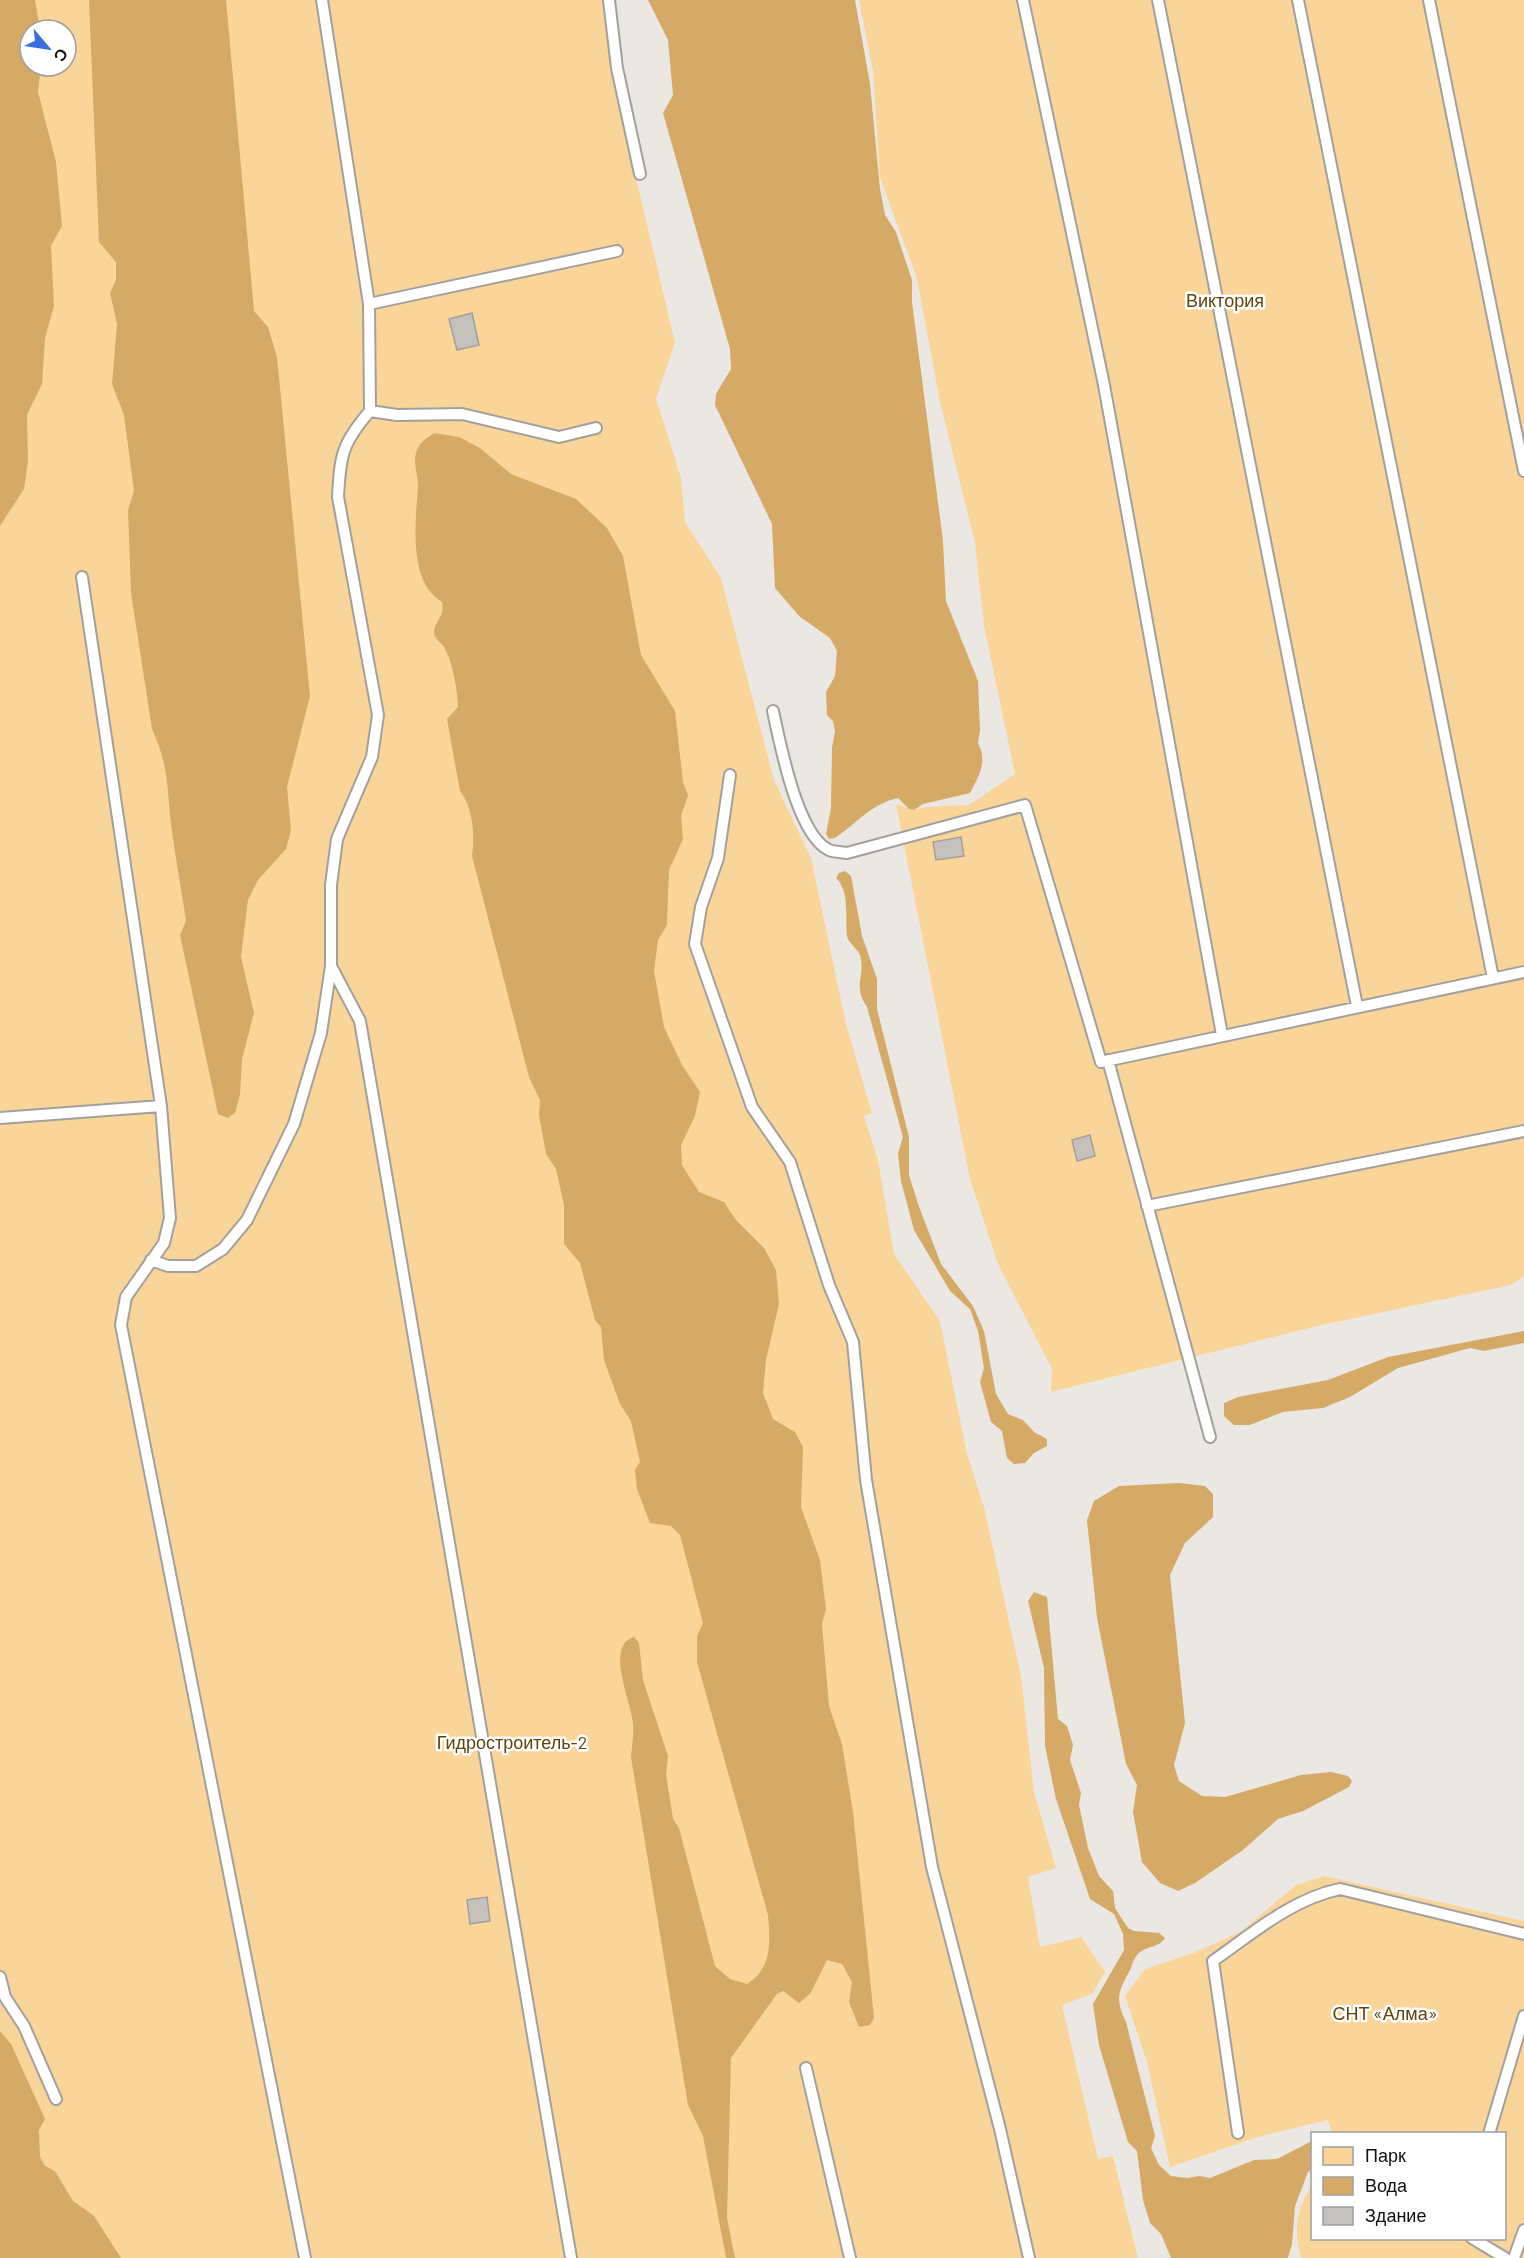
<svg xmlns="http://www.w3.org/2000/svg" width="1524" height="2258" font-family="Barlow,sans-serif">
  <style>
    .green { fill: #fad59a; fill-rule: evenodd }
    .water { fill: #d4aa66 }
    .building { fill: #c4c1bd; stroke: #a29f9b; stroke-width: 1.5 }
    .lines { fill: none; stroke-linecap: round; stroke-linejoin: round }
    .service-casing { stroke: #a3a09b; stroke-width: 14 }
    .service { stroke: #fff; stroke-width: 10 }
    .labels { text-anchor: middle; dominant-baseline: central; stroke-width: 5; stroke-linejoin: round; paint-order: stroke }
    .park-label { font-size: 18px; fill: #5f430c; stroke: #fff }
  </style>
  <rect width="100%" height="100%" fill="#ebe8e3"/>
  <!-- green -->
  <path class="green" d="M 0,0 L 604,0 L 611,72 L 675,343 L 656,398 L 681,478 L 685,522 L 721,578 L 774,780 L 811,858 L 846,1024 L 872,1113 L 864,1116 L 878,1160 L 894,1254 L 940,1321 L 967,1454 L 984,1507 L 1021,1676 L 1034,1792 L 1056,1868 L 1028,1877 L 1040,1947 L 1081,1937 L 1105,1972 L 1092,1994 L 1062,2005 L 1098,2159 L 1113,2156 L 1138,2258 L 0,2258 ZM 30,30 L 66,30 L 66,66 L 30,66 Z
    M 859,0 L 1524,0 L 1524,1277 L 1511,1285 L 1317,1326 L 1051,1392 L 1052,1369 L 998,1264 L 970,1179 L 896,804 L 913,810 L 926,807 L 969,805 L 1015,774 L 984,626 L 975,543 L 940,402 L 917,279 L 880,177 L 873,71 Z
    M 1324,1876 L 1524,1921 L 1524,2258 L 1301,2258 C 1294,2230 1295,2210 1312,2186 L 1312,2238 L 1504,2238 L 1504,2134 L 1332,2133 L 1328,2120 L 1257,2137 L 1170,2167 L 1147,2062 L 1125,1996 L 1145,1969 L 1196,1952 L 1240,1932 L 1296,1885 Z"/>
  <!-- water -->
  <path class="water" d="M 0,0 L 35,0 L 40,30 L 30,30 L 30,66 L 41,66 L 38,92 L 56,162 L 62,226 L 51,246 L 54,306 L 45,338 L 42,384 L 27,415 L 28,461 L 24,489 L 0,526 Z
    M 89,0 L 226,0 L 254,311 L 268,327 L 277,357 L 310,696 L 287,787 L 291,830 L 286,849 L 258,880 L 248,900 L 241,957 L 254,1013 L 242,1059 L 240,1095 L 235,1113 L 228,1118 L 218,1114 L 180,935 L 186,921 C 181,886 174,851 170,815 C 167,781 167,762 152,729 L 131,593 L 128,510 L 134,491 L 124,415 L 112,384 L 117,324 L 110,293 L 116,280 L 116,262 L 99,242 Z
    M 648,0 L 855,0 L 870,84 L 880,189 L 885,215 L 896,232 L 912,280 L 912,302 L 943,541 L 946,601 L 978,681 L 980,730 L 978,743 C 988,761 979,776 970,793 L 923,804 L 914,810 L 909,809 L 898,798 C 871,804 856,824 835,838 L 829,839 L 826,834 L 831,808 L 832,748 L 835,731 L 833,721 L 827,715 L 826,692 L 835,676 L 837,651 L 830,638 L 799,616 L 775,588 L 772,524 L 715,405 L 716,394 L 731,369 L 730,349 L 663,113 L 673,95 L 668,40 Z
    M 434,433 L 459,437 L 480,448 L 511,474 L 576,499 L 607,528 L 623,556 L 641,655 L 675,711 L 683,782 L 688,795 L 681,816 L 683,839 L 669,870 L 667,925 L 658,940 L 654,971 L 664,1027 L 682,1065 L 700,1092 L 695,1116 L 681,1145 L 682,1165 L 699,1192 L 724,1202 L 735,1219 L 764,1248 L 776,1270 L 779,1304 L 766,1360 L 763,1393 L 773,1419 L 795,1432 L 803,1447 L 801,1507 L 820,1560 L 826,1609 L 822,1624 L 829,1706 L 842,1744 L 853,1812 L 874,2018 L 870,2025 L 859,2027 L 849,2002 L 852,1982 L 842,1964 L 827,1960 L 810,1994 L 799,2003 L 783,1991 L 777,1994 L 731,2058 L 727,2218 L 735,2258 L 726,2258 L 703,2136 L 688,2105 L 631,1757 C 632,1746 634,1735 633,1724 C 632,1703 604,1645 634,1637 L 639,1643 L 643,1680 L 668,1756 L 666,1774 L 673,1819 L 679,1828 L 715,1966 L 730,1979 L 747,1984 C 773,1967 770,1943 768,1915 L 697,1662 L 697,1636 L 703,1623 L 680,1535 L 671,1526 L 650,1523 L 637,1489 L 635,1470 L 640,1462 L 631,1421 L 620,1404 L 604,1360 L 601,1327 L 595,1320 L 580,1263 L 564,1244 L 564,1205 L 556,1169 L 546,1154 L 539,1115 L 540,1100 L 529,1077 L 472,856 C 475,836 473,807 460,791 L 447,719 L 458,707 C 458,692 452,660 444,647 C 441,642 434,639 434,632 C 435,620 445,618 442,602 C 407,582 416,519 418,486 C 418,475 413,464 416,453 C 419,443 425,439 434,433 Z
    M 845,871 L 851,876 L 862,936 L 877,979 L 877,1009 L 909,1137 L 909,1175 L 918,1204 L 941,1264 L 973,1306 L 984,1331 L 996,1394 L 1008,1414 L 1023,1420 L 1034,1432 L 1047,1439 L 1047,1446 L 1034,1453 L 1025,1463 L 1014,1464 L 1007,1458 L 1002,1431 L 991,1422 L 980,1382 L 984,1368 L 978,1331 L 970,1309 L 950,1291 L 914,1230 L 901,1181 L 898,1153 L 903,1137 L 867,1007 C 853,986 864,980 861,959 C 860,949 849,945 847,936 C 845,918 850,891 836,878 L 839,873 Z
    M 1524,1331 L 1524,1343 L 1484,1351 L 1470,1348 L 1398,1368 L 1350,1397 L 1323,1408 L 1283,1412 L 1250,1425 L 1234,1425 L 1224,1416 L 1224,1403 L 1238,1397 L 1328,1380 L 1388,1357 Z
    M 1179,1483 L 1205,1486 L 1213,1494 L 1213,1517 L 1185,1543 L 1170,1575 L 1185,1723 L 1174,1765 L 1179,1781 L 1202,1796 L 1225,1797 L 1301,1775 L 1331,1772 L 1348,1776 L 1352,1781 L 1349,1787 L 1303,1811 L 1278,1819 L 1243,1850 L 1195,1883 L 1178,1891 L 1160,1883 L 1142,1862 L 1133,1812 L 1137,1785 L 1126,1764 L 1097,1618 L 1087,1520 L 1094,1501 L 1119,1486 Z
    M 1034,1592 L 1047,1597 L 1058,1719 L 1067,1726 L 1073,1745 L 1070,1760 L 1081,1793 L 1079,1805 L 1088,1848 L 1099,1876 L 1113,1891 L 1115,1908 L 1128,1928 L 1134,1931 L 1159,1933 L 1165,1938 C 1160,1947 1148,1946 1140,1952 C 1135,1956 1133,1962 1131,1968 C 1119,1991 1114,1997 1126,2022 L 1155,2136 L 1151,2148 L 1159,2165 L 1171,2176 L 1187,2178 L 1200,2176 L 1210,2178 L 1254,2160 L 1277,2159 L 1312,2141 L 1312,2169 L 1308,2172 L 1295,2206 L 1292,2244 L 1288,2258 L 1171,2258 L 1161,2234 L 1150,2223 L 1143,2200 L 1137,2151 L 1128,2142 L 1099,2045 L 1093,2004 L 1124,1950 L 1123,1934 L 1114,1914 L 1090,1899 L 1056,1799 L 1045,1746 L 1044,1668 L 1028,1601 Z
    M 0,2031 L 11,2044 L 45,2119 L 39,2130 L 40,2157 L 45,2166 L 55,2171 L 73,2201 L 94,2216 L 121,2258 L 0,2258 Z"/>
  <!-- building -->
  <path class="building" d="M 472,313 L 479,345 L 457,350 L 449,319 Z
    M 961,837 L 964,856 L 936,860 L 933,842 Z
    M 1090,1135 L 1095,1156 L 1077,1161 L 1072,1140 Z
    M 487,1897 L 490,1921 L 470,1924 L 467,1900 Z"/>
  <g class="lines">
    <!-- service casing -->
    <g class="service-casing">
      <path id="service" d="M 609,0 L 617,68 L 640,174
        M 1023,0 L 1104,385 L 1222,1035
        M 1158,0 L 1357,1006
        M 1298,0 L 1493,978
        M 1429,0 L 1524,471
        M 369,304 L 617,251
        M 370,411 L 397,415 L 462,414 L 559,437 L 596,428
        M 82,577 L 161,1106 L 170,1218 L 164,1243 L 126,1297 L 121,1325 L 305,2258
        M 773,711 C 780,743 797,835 829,850 C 834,852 842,852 847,853 L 1025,805 L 1101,1062 L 1524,972
        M 730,775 L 718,858 L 701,907 L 695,944 L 752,1107 L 790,1162 L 829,1285 L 853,1342 L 866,1480 L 932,1867 L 1000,2129 L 1029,2258
        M 331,966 L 360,1021 L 571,2258
        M 1108,1060 L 1210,1437
        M 0,1118 L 161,1106
        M 1147,1206 L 1524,1131
        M 151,1260 L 168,1266 L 196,1266 L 223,1249 L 247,1220 L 294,1124 L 321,1033 L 331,966 L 331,885 L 337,839 L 372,757 L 378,715 L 338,497 C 340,456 342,443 370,411 L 369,304 L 322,0
        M 0,1977 L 5,1997 L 24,2026 L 56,2099
        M 806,2068 L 850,2258
        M 1238,2133 L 1213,1961 C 1253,1933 1292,1899 1340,1889 L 1524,1934
        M 1489,2134 L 1524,2016
        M 1472,2238 L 1505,2258
        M 1514,2258 L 1524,2230"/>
    </g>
    <!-- service -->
    <use href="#service" class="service"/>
  </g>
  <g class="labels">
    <!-- park labels -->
    <g class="park-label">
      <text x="1225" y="300">Виктория</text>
      <text x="512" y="1742">Гидростроитель-2</text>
      <text x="1385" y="2013">СНТ «Алма»</text>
    </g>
  </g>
  <!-- legend -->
  <rect x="1311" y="2132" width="195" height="108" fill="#ffffff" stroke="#a09f9f" stroke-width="1.5"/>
  <rect x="1323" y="2147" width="30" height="18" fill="#fad59a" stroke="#a09f9f" stroke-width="1.5"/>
  <text x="1365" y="2162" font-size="18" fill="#11100e">Парк</text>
  <rect x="1323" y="2177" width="30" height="18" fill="#d4aa66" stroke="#a09f9f" stroke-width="1.5"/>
  <text x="1365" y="2192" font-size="18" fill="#11100e">Вода</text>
  <rect x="1323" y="2207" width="30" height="18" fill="#c4c1bd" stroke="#a09f9f" stroke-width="1.5"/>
  <text x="1365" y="2222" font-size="18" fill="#11100e">Здание</text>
  <!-- north arrow -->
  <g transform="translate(48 48) rotate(119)"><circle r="28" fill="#ffffff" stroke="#a09f9f" stroke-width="1.5"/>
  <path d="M0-4.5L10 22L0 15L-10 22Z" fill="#396ede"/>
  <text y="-9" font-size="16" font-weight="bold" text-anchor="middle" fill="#11100e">С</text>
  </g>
</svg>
